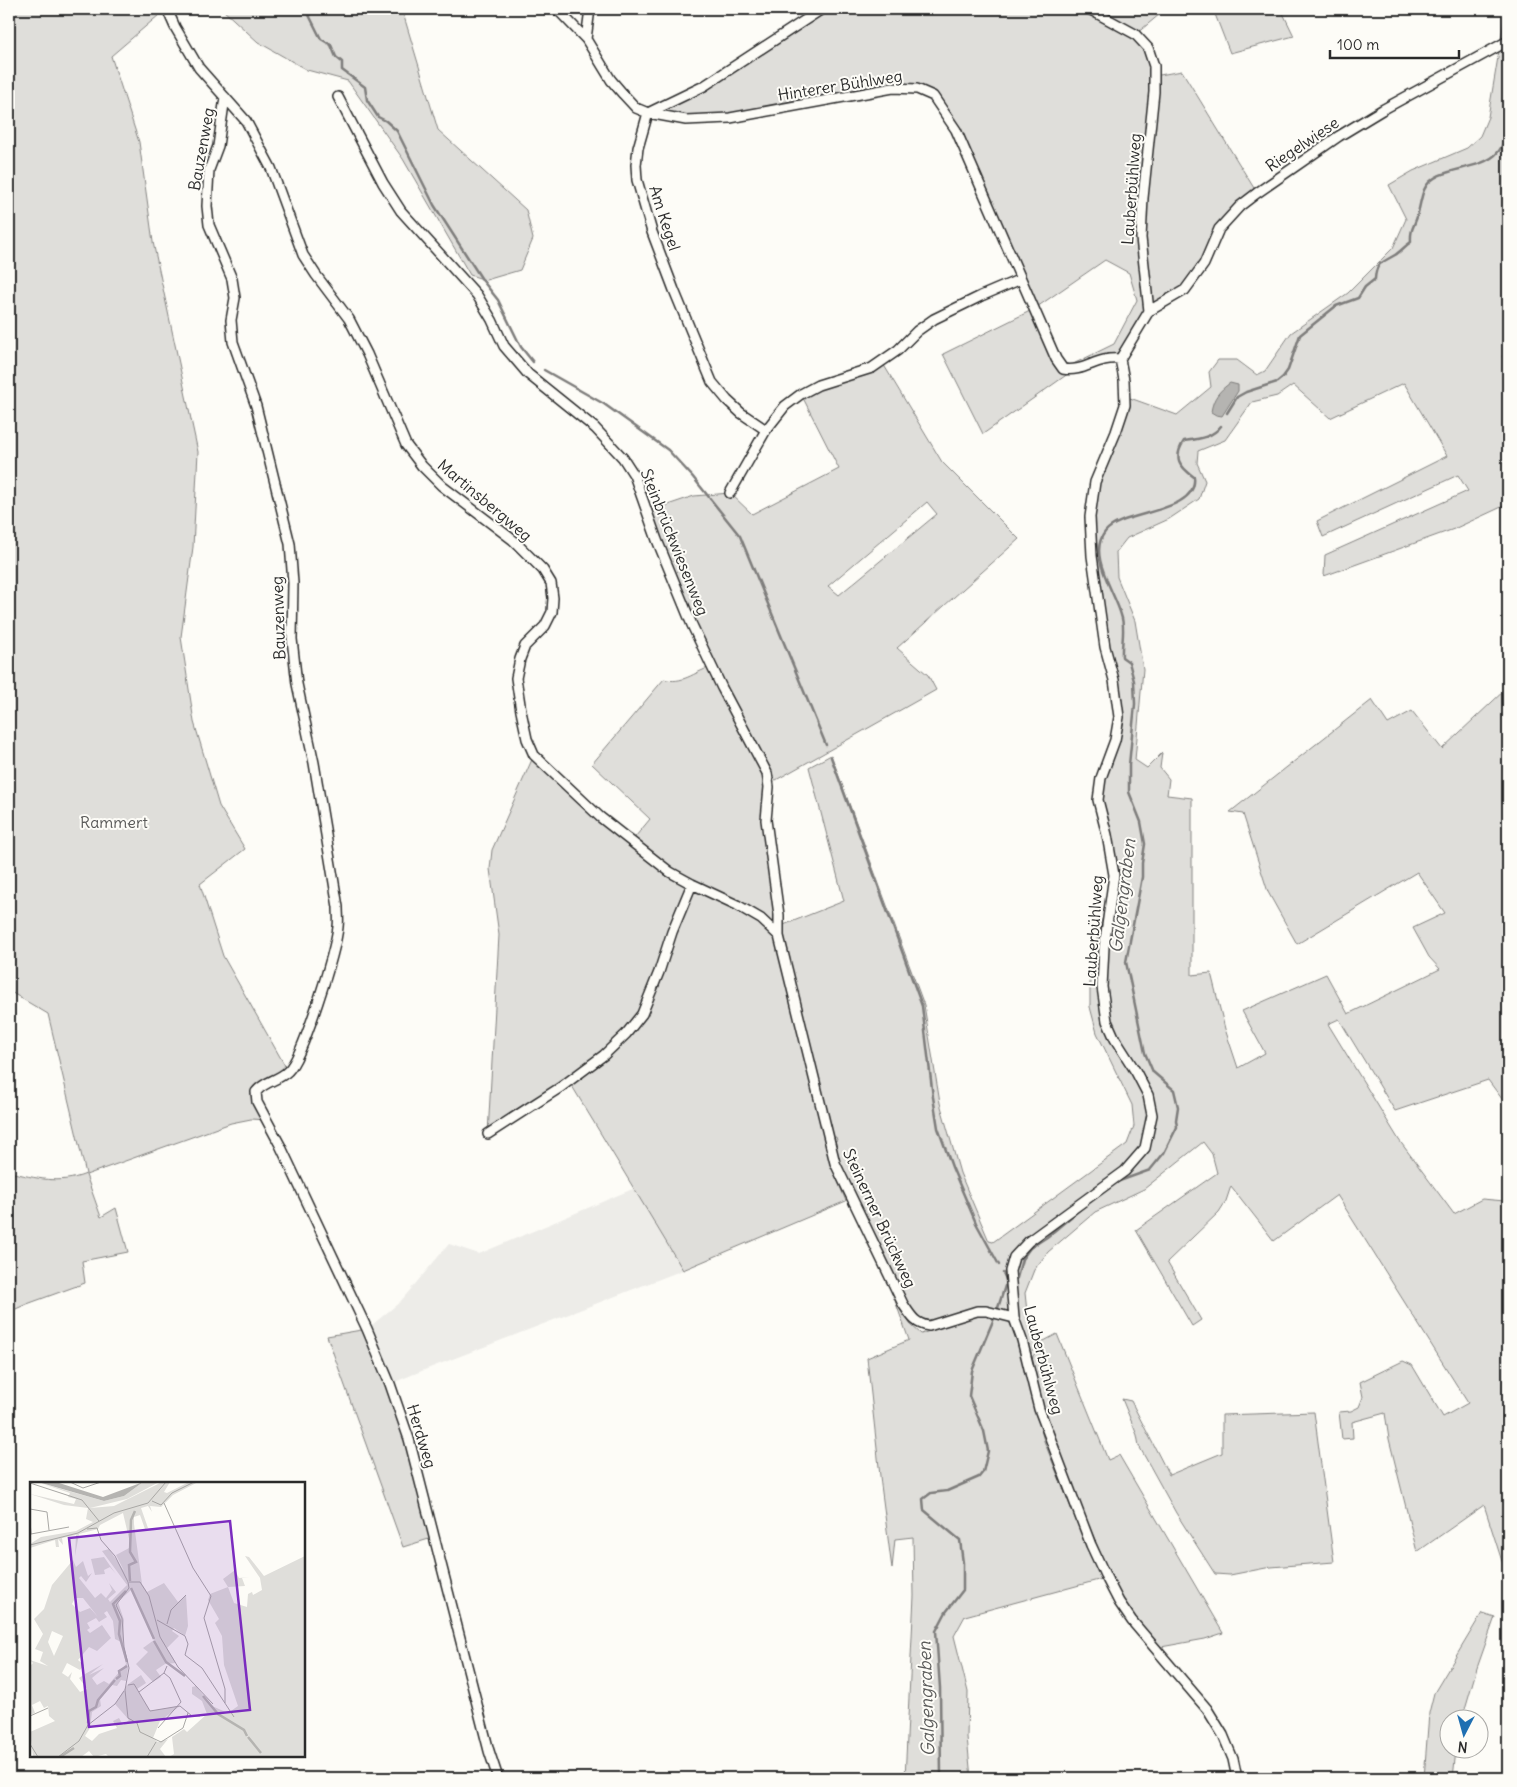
<svg xmlns="http://www.w3.org/2000/svg" width="1517" height="1787" font-family="Delius,sans-serif">
  <style>
    .built { fill: #edece8 }
    .green { fill: #dfdeda; stroke: #858482; fill-rule: evenodd }
    .water { fill: #b5b4b1; stroke: #7e7d7b }
    .lines { fill: none; stroke-linecap: round; stroke-linejoin: round }
    .stream { stroke: #7e7d7b; stroke-width: 2.5 }
    .minor-casing { stroke: #2b2b2b; stroke-width: 12 }
    .minor { stroke: #fdfcf7; stroke-width: 9 }
    .labels { text-anchor: middle; dominant-baseline: central; stroke-width: 4; stroke-linejoin: round; paint-order: stroke }
    .street-label { font-size: 16px; fill: #2b2b2b; stroke: #fdfcf7 }
    .park-label { font-size: 16px; fill: #585857; stroke: #fdfcf7 }
    .water-label { font-size: 18px; font-style: italic; fill: #5b5b5a; stroke: #fdfcf7 }
    .inset-river { fill: none; stroke: #b5b4b1; stroke-width: 2.5 }
    .inset-road { fill: none; stroke: #a9a8a5; stroke-width: 1 }
    .view { fill: #7b2cbf; fill-opacity: 0.15; stroke: #7b2cbf; stroke-width: 2.5 }
    .inset-edge { fill: none; stroke: #2b2b2b; stroke-width: 2.5 }
  </style>
  <rect width="100%" height="100%" fill="#fdfcf7"/>
  <filter id="ink" filterUnits="userSpaceOnUse"><feTurbulence type="fractalNoise" baseFrequency=".02" numOctaves="2"/><feDisplacementMap in="SourceGraphic" scale="10" xChannelSelector="R" yChannelSelector="G"/><feConvolveMatrix kernelMatrix="1 2 1 2 8 2 1 2 1" color-interpolation-filters="sRGB"/></filter>
  <g filter="url(#ink)">
    <!-- built -->
    <path class="built" d="M 635,1188 L 683,1270 L 414,1374 L 395,1382 L 393,1386 L 367,1329 L 400,1302 L 449,1244 L 479,1254 Z"/>
    <!-- green -->
    <path class="green" d="M 9,9 L 166,9 L 111,56 L 139,142 L 153,242 L 198,452 L 193,547 L 181,637 L 194,722 L 219,806 L 245,849 L 200,884 L 223,956 L 288,1071 L 256,1092 L 266,1120 L 251,1119 L 231,1123 L 86,1175 L 101,1217 L 116,1208 L 128,1252 L 82,1261 L 85,1283 L 27,1304 L 9,1312 L 9,1172 C 36,1178 59,1185 86,1174 L 48,1014 L 9,991 Z
      M 222,9 L 405,9 L 403,13 L 438,130 L 526,210 L 533,239 L 520,270 L 486,280 L 470,275 L 403,159 L 348,81 L 307,70 L 258,42 Z
      M 822,9 L 1166,9 L 1136,34 L 1148,48 L 1154,76 L 1182,71 L 1257,193 L 1226,221 L 1185,290 L 1149,311 L 1125,353 L 1072,371 L 983,434 L 943,354 L 1034,309 L 956,130 L 933,96 L 917,89 L 730,118 L 648,113 L 704,86 ZM 1105,260 L 1129,273 L 1137,300 L 1114,344 L 1063,369 L 1034,309 Z
      M 1213,9 L 1281,9 L 1294,36 L 1230,53 Z
      M 1506,9 L 1508,9 L 1508,355 L 1502,356 L 1508,366 L 1508,504 L 1454,529 L 1324,576 L 1325,555 L 1468,491 L 1458,475 L 1323,537 L 1317,521 L 1447,456 L 1404,383 L 1330,418 L 1293,385 L 1277,396 L 1252,402 L 1225,440 L 1198,451 L 1197,463 L 1205,481 L 1199,499 L 1169,519 L 1127,538 L 1116,552 L 1117,577 L 1135,621 L 1143,669 L 1135,760 L 1147,768 L 1162,753 L 1160,768 L 1169,779 L 1167,795 L 1192,798 L 1192,975 L 1211,973 L 1225,1029 L 1238,1068 L 1265,1053 L 1242,1011 L 1326,974 L 1348,1014 L 1440,969 L 1429,957 L 1413,928 L 1445,913 L 1417,872 L 1297,944 L 1268,892 L 1243,814 L 1230,812 L 1372,700 L 1388,724 L 1412,711 L 1442,749 L 1508,687 L 1508,1107 L 1488,1080 L 1395,1111 L 1339,1019 L 1328,1024 L 1399,1140 L 1454,1214 L 1482,1199 L 1505,1201 L 1508,1206 L 1508,1580 L 1484,1505 L 1417,1552 L 1389,1439 L 1385,1413 L 1352,1422 L 1353,1438 L 1342,1439 L 1339,1412 L 1351,1411 L 1359,1407 L 1363,1397 L 1360,1382 L 1403,1361 L 1412,1365 L 1443,1417 L 1468,1403 L 1337,1195 L 1274,1241 L 1231,1186 L 1226,1201 L 1219,1212 L 1167,1262 L 1201,1320 L 1192,1326 L 1136,1230 L 1217,1173 L 1212,1154 L 1203,1142 L 1144,1189 L 1095,1212 L 1048,1252 L 1034,1270 L 1025,1293 L 1027,1312 L 1040,1338 L 1029,1357 C 1021,1326 1012,1295 1015,1262 L 1007,1267 L 1008,1312 L 1006,1313 L 991,1309 L 934,1323 L 915,1319 L 837,1163 L 832,1142 L 837,1140 L 836,1137 L 832,1138 L 781,926 L 844,901 L 809,767 L 831,755 L 924,1005 L 940,1103 L 960,1173 L 989,1241 L 993,1242 L 1127,1144 L 1134,1126 L 1132,1105 L 1097,1033 L 1090,1007 L 1090,969 L 1099,930 L 1115,875 L 1100,800 L 1120,717 L 1107,646 L 1093,556 L 1093,518 L 1098,485 L 1123,425 L 1130,398 L 1177,415 L 1211,387 L 1209,372 L 1218,360 L 1237,360 L 1257,375 L 1265,371 L 1291,333 L 1348,293 L 1393,248 L 1406,219 L 1389,185 L 1413,171 L 1467,148 L 1480,136 L 1488,117 Z
      M 882,362 L 942,462 L 1019,539 L 897,648 L 928,675 L 936,690 L 776,780 L 772,778 L 767,804 L 779,951 L 831,1165 L 846,1201 L 683,1270 L 569,1081 L 488,1134 L 499,935 L 490,869 L 492,850 L 534,755 L 631,842 L 650,819 L 592,764 L 664,679 C 682,685 694,672 711,667 L 647,512 L 694,496 L 730,493 L 752,514 L 839,469 L 801,394 ZM 927,502 L 937,514 L 839,595 L 828,586 Z
      M 888,1281 L 910,1324 L 921,1334 L 978,1314 L 1001,1317 L 1009,1322 L 1015,1333 L 1044,1441 L 1086,1545 L 1102,1579 L 965,1616 L 954,1636 L 968,1692 L 967,1737 L 971,1778 L 905,1778 L 914,1596 L 913,1537 L 895,1539 L 892,1569 L 881,1485 L 867,1358 L 909,1340 Z
      M 367,1329 L 404,1439 L 432,1538 L 403,1547 L 327,1336 Z
      M 1057,1334 L 1108,1460 L 1119,1455 L 1223,1633 L 1205,1639 L 1161,1647 L 1137,1621 L 1116,1590 L 1070,1481 L 1041,1409 L 1031,1369 L 1033,1356 L 1042,1342 Z
      M 1122,1399 L 1131,1401 L 1169,1475 L 1222,1453 L 1222,1415 L 1314,1412 L 1334,1562 L 1271,1567 L 1230,1575 L 1215,1574 L 1176,1513 L 1139,1446 L 1137,1435 Z
      M 1482,1613 L 1495,1617 L 1477,1668 L 1462,1719 L 1450,1720 L 1450,1750 L 1456,1750 L 1453,1778 L 1424,1778 L 1429,1713 L 1434,1693 Z"/>
    <!-- water -->
    <path class="water" d="M 1230,383 L 1238,385 L 1238,391 L 1222,416 L 1216,415 L 1211,412 C 1213,398 1219,391 1230,383 Z"/>
    <g class="lines">
      <!-- stream -->
      <path class="stream" d="M 306,9 L 321,39 L 331,45 L 336,57 L 342,62 L 342,70 L 365,87 L 367,100 L 378,117 L 386,121 L 397,131 L 434,205 L 483,281 L 498,300 L 521,347 L 533,362
        M 544,370 L 604,404 L 668,450 L 692,476 L 740,536 L 826,745
        M 1227,413 L 1237,397 L 1246,392 L 1277,382 L 1283,377 L 1288,370 L 1300,335 L 1336,306 L 1358,298 L 1365,287 L 1375,279 C 1376,262 1382,263 1395,255 C 1400,252 1405,246 1411,242 C 1410,227 1415,227 1418,213 C 1420,206 1421,197 1424,190 C 1436,162 1488,175 1502,146 C 1509,132 1507,115 1508,100
        M 831,757 L 922,1006 L 933,1097 L 938,1128 L 952,1167 L 976,1223 L 999,1265
        M 1114,1183 L 1150,1170 L 1164,1153 L 1177,1127 L 1176,1120 L 1178,1107 L 1174,1090 L 1153,1072 L 1145,1053 L 1126,962 L 1142,877 L 1142,863 L 1145,844 L 1141,822 L 1129,792 L 1129,765 L 1135,704 L 1134,681 L 1129,662 L 1122,657 C 1121,643 1126,628 1121,615 C 1115,592 1087,555 1105,532 C 1121,510 1199,514 1194,477 C 1179,466 1173,458 1184,441 C 1198,439 1212,438 1221,426
        M 1003,1273 L 1008,1283
        M 1013,1281 L 1017,1278 L 1022,1259 L 1030,1248 L 1047,1237 L 1084,1206
        M 997,1311 L 1005,1286 L 1008,1284
        M 941,1778 L 940,1688 L 936,1631 L 946,1612 L 963,1590 L 963,1563 L 960,1540 L 924,1510 L 923,1499 L 931,1493 L 947,1491 L 979,1477 L 983,1472 L 988,1451 L 984,1431 L 969,1396 L 972,1371 L 995,1316"/>
      <!-- minor casing -->
      <g class="minor-casing">
        <path id="minor" d="M 167,9 L 175,27 L 199,68 L 246,121 L 271,168 L 303,255 L 316,275 L 349,319 L 367,354 L 406,445 L 422,466 L 442,486 L 513,540 L 543,570 L 551,583 L 553,598 L 552,612 L 545,626 L 525,646 L 520,659 L 516,678 L 521,711 L 527,739 L 534,755 L 600,817 L 670,872 L 692,884 L 737,905 L 761,919 L 779,936
          M 557,9 L 586,39 L 611,80 L 623,94 L 636,108 L 648,113 L 686,120 L 730,118 L 893,88 L 917,89 L 933,96 L 956,130 L 1056,359 L 1063,369 C 1084,373 1097,356 1120,359
          M 1089,9 L 1135,34 L 1148,48 L 1154,66 L 1154,92 L 1143,198 L 1141,238 L 1149,311 L 1120,359 L 1124,380 L 1125,405 L 1116,432 L 1095,482 L 1090,517 L 1092,556 L 1105,647 L 1114,680 L 1119,717 L 1115,740 L 1101,778 L 1098,800 L 1107,835 L 1114,875 L 1104,947 L 1102,987 L 1107,1021 L 1115,1039 L 1136,1072 L 1148,1095 L 1152,1115 L 1145,1148 L 1125,1171 L 1029,1241 L 1014,1257 L 1010,1271 L 1014,1318 L 1022,1340 L 1039,1409 L 1091,1545 L 1105,1575 L 1119,1602 L 1132,1621 L 1207,1709 L 1223,1735 L 1233,1759 L 1237,1778
          M 586,39 L 590,9
          M 225,97 L 218,146 L 209,170 L 207,206 L 209,225 L 232,279 L 235,298 L 231,320 L 233,342 L 256,406 L 290,544 L 293,583 L 292,639 L 297,684 L 314,763 L 338,907 C 338,914 339,920 338,927 C 336,950 303,1057 288,1071 C 278,1081 264,1081 256,1092 L 257,1102 L 280,1145 L 367,1329 L 390,1384 L 409,1439 L 489,1751 L 498,1778
          M 338,97 L 383,183 L 401,211 L 477,295 L 492,320 L 504,346 L 528,374 L 595,428 L 623,458 L 634,475 L 657,540 L 692,625 L 722,688 L 767,773 L 769,787 L 766,820 L 779,915 L 779,936 L 835,1163 L 903,1304 C 911,1316 915,1324 929,1326 L 977,1311 L 986,1311 L 1014,1318
          M 1149,311 L 1185,290 L 1204,264 L 1219,229 L 1240,206 L 1257,193 L 1339,136 L 1382,110 L 1508,41
          M 766,430 L 785,406 L 801,394 L 818,385 L 872,368 L 898,350 L 917,331 L 934,319 L 981,296 L 1021,279
          M 730,493 L 766,430 L 741,413 L 727,400 L 712,382 L 674,290 L 652,232 L 637,180 L 636,165 L 638,148 L 648,113 L 704,86 L 822,9
          M 488,1134 L 561,1087 L 604,1055 L 626,1034 L 642,1014 L 659,972 L 672,932 L 692,884"/>
      </g>
      <!-- minor -->
      <use href="#minor" class="minor"/>
    </g>
  </g>
  <g class="labels">
    <!-- street labels -->
    <g class="street-label">
      <text transform="translate(840 85) rotate(-9)">Hinterer Bühlweg</text>
      <text transform="translate(1302 144) rotate(-34)">Riegelwiese</text>
      <text transform="translate(201 149) rotate(-80)">Bauzenweg</text>
      <text transform="translate(1131 189) rotate(-86)">Lauberbühlweg</text>
      <text transform="translate(665 218) rotate(72)">Am Kegel</text>
      <text transform="translate(485 500) rotate(40)">Martinsbergweg</text>
      <text transform="translate(675 542) rotate(68)">Steinbrückwiesenweg</text>
      <text transform="translate(278 618) rotate(-92)">Bauzenweg</text>
      <text transform="translate(1093 931) rotate(-86)">Lauberbühlweg</text>
      <text transform="translate(880 1218) rotate(65)">Steinerner Brückweg</text>
      <text transform="translate(1044 1360) rotate(75)">Lauberbühlweg</text>
      <text transform="translate(422 1436) rotate(73)">Herdweg</text>
    </g>
    <!-- park labels -->
    <g class="park-label">
      <text x="114" y="822">Rammert</text>
    </g>
    <!-- water labels -->
    <g class="water-label">
      <text transform="translate(1122 896) rotate(-83)">Galgengraben</text>
      <text transform="translate(926 1699) rotate(-92)">Galgengraben</text>
    </g>
  </g>
  <!-- overview -->
  <g transform="translate(30 1482)">
    <rect width="275" height="275" fill="#fdfcf7"/>
    <path d="M 113,0 L 129,0 L 97,17 L 60,26 L 84,24 L 132,0 L 140,0 L 134,10 L 137,11 L 159,0 L 168,0 L 143,13 L 131,25 L 120,24 L 122,30 L 118,24 L 111,26 L 118,46 L 115,47 L 110,33 L 104,35 L 104,42 L 112,102 L 117,110 L 134,101 L 148,120 L 156,113 L 158,144 L 155,154 L 144,146 L 142,149 L 149,154 L 137,166 L 146,181 L 135,182 L 126,188 L 131,195 L 123,200 L 106,182 L 118,170 L 113,166 L 124,158 L 105,115 L 101,108 L 88,120 L 94,138 L 93,162 L 98,186 L 96,199 L 91,198 L 87,204 L 82,203 L 70,217 L 71,224 L 62,230 L 60,246 L 55,254 L 62,259 L 69,252 L 87,246 L 83,239 L 89,236 L 93,243 L 99,238 L 85,222 L 97,203 L 111,193 L 116,201 L 107,207 L 120,229 L 150,224 L 130,239 L 123,256 L 128,260 L 138,257 L 130,267 L 136,275 L 79,275 L 76,272 L 64,275 L 59,269 L 51,275 L 3,275 L 0,250 L 25,239 L 19,234 L 18,224 L 14,226 L 10,219 L 2,223 L 5,231 L 0,233 L 0,184 L 3,181 L 0,178 L 18,184 L 10,179 L 13,170 L 5,167 L 13,152 L 4,137 L 14,127 L 22,103 L 43,78 L 46,85 L 53,79 L 58,94 L 62,91 L 56,100 L 51,94 L 49,96 L 65,116 L 71,111 L 76,116 L 82,108 L 79,101 L 86,110 L 78,117 L 80,120 L 97,103 L 72,69 L 79,67 L 94,89 L 86,73 L 101,65 L 93,31 L 70,43 L 68,47 L 49,52 L 45,74 L 46,53 L 32,56 L 33,63 L 28,57 L 29,65 L 26,65 L 25,58 L 0,66 L 0,62 L 11,55 L 46,49 L 63,40 L 56,37 L 58,26 L 34,23 L 0,12 L 44,22 L 46,17 L 38,15 L 40,11 L 10,1 L 74,19 L 94,14 ZM 45,116 L 53,116 L 68,135 L 60,126 L 50,130 L 42,122 ZM 77,129 L 83,139 L 85,157 L 91,160 L 96,182 L 79,202 L 74,199 L 67,203 L 62,196 L 74,186 L 59,193 L 73,182 L 55,192 L 49,196 L 57,207 L 50,210 L 40,197 L 42,190 L 38,195 L 32,191 L 37,181 L 50,188 L 54,183 L 48,178 L 59,165 L 67,169 L 81,156 L 72,143 L 60,151 L 57,148 L 60,146 L 57,141 L 66,136 L 69,140 L 77,135 L 74,131 ZM 22,149 L 33,154 L 24,174 L 18,160 ZM 215,74 L 219,75 L 234,94 L 275,74 L 275,275 L 139,275 L 144,272 L 142,255 L 154,247 L 157,250 L 177,232 L 172,219 L 162,212 L 162,205 L 166,204 L 182,224 L 198,231 L 208,224 L 194,183 L 192,154 L 185,141 L 189,137 L 178,118 L 180,112 L 198,105 L 193,97 L 205,88 L 209,96 L 220,95 L 212,96 L 215,104 L 198,105 L 204,121 L 217,125 L 218,112 L 222,110 L 223,113 L 232,108 L 230,96 ZM 74,75 L 83,88 L 86,92 L 80,85 L 74,88 L 75,92 L 65,93 L 61,77 Z" fill="#dfdeda" fill-rule="evenodd"/>
    <path d="M 8,0 L 26,0 L 73,15 L 113,0 L 94,14 L 74,19 Z" fill="#b5b4b1"/>
    <path class="inset-river" d="M 100,99 L 99,83 L 106,80 L 100,70 L 101,38 L 105,29M 101,106 L 124,157M 96,109 L 83,122 L 90,139 L 89,152 L 97,180M 124,159 L 136,180 L 155,194M 86,197 L 90,194 L 89,189 L 97,184M 173,214 L 188,232 L 214,248 L 217,254M 58,241 L 59,229 L 66,225 L 68,218 L 85,198M 218,255 L 231,271M 30,275 L 44,266"/>
    <path class="inset-road" d="M 40,0 L 53,6 L 71,0M 0,1 L 52,18 L 69,39M 122,19 L 131,23 L 142,11 L 164,0M 134,21 L 163,86 L 181,114 L 174,136 L 195,207 L 195,221M 0,27 L 17,30 L 19,48M 0,38 L 1,52 L 39,45M 57,47 L 67,46 L 71,58 L 85,74 L 98,100 L 99,106 L 86,123 L 92,136 L 94,165 L 99,186 L 95,208 L 98,236 L 107,241 L 110,250 L 131,260 L 153,246 L 158,231M 0,63 L 48,51 L 84,31 L 118,21 L 136,0M 99,100 L 110,100 L 119,114 L 130,155 L 148,185 L 183,222M 127,138 L 155,154 L 158,162 L 155,173 L 172,186 L 204,235M 137,142 L 141,128 L 156,113M 98,203 L 104,202 L 120,229 L 150,224 L 162,234 L 170,234M 109,210 L 134,191M 0,234 L 18,226M 128,246 L 151,220 L 140,196 L 134,191 L 137,184M 0,262 L 8,275M 28,275 L 49,259 L 58,243 L 85,222 L 94,209M 117,275 L 126,260"/>
    <path class="view" d="M 200,39 L 220,228 L 59,245 L 39,56 Z"/>
    <rect width="275" height="275" class="inset-edge"/>
  </g>
  <!-- margin -->
  <rect width="1517" height="1787" fill="none" stroke="#fdfcf7" stroke-width="30"/>
  <rect x="15" y="15" width="1487" height="1757" fill="none" stroke="#2b2b2b" stroke-width="2" filter="url(#ink)"/>
  <!-- north arrow -->
  <g transform="translate(1464 1734) rotate(186)"><circle r="24" fill="#fdfcf7" stroke="#a9a8a5"/>
  <path d="M0-4L9 19L0 12L-9 19Z" fill="#1f6fb2"/>
  <text y="-8" font-size="14" font-weight="bold" text-anchor="middle" fill="#2b2b2b">N</text>
  </g>
  <!-- scale -->
  <path d="M1330 50v8h129v-8" fill="none" stroke="#2b2b2b" stroke-width="2.5"/>
  <text x="1337" y="50" font-size="15" fill="#2b2b2b" stroke="#fdfcf7" stroke-width="4" paint-order="stroke">100 m</text>
</svg>
